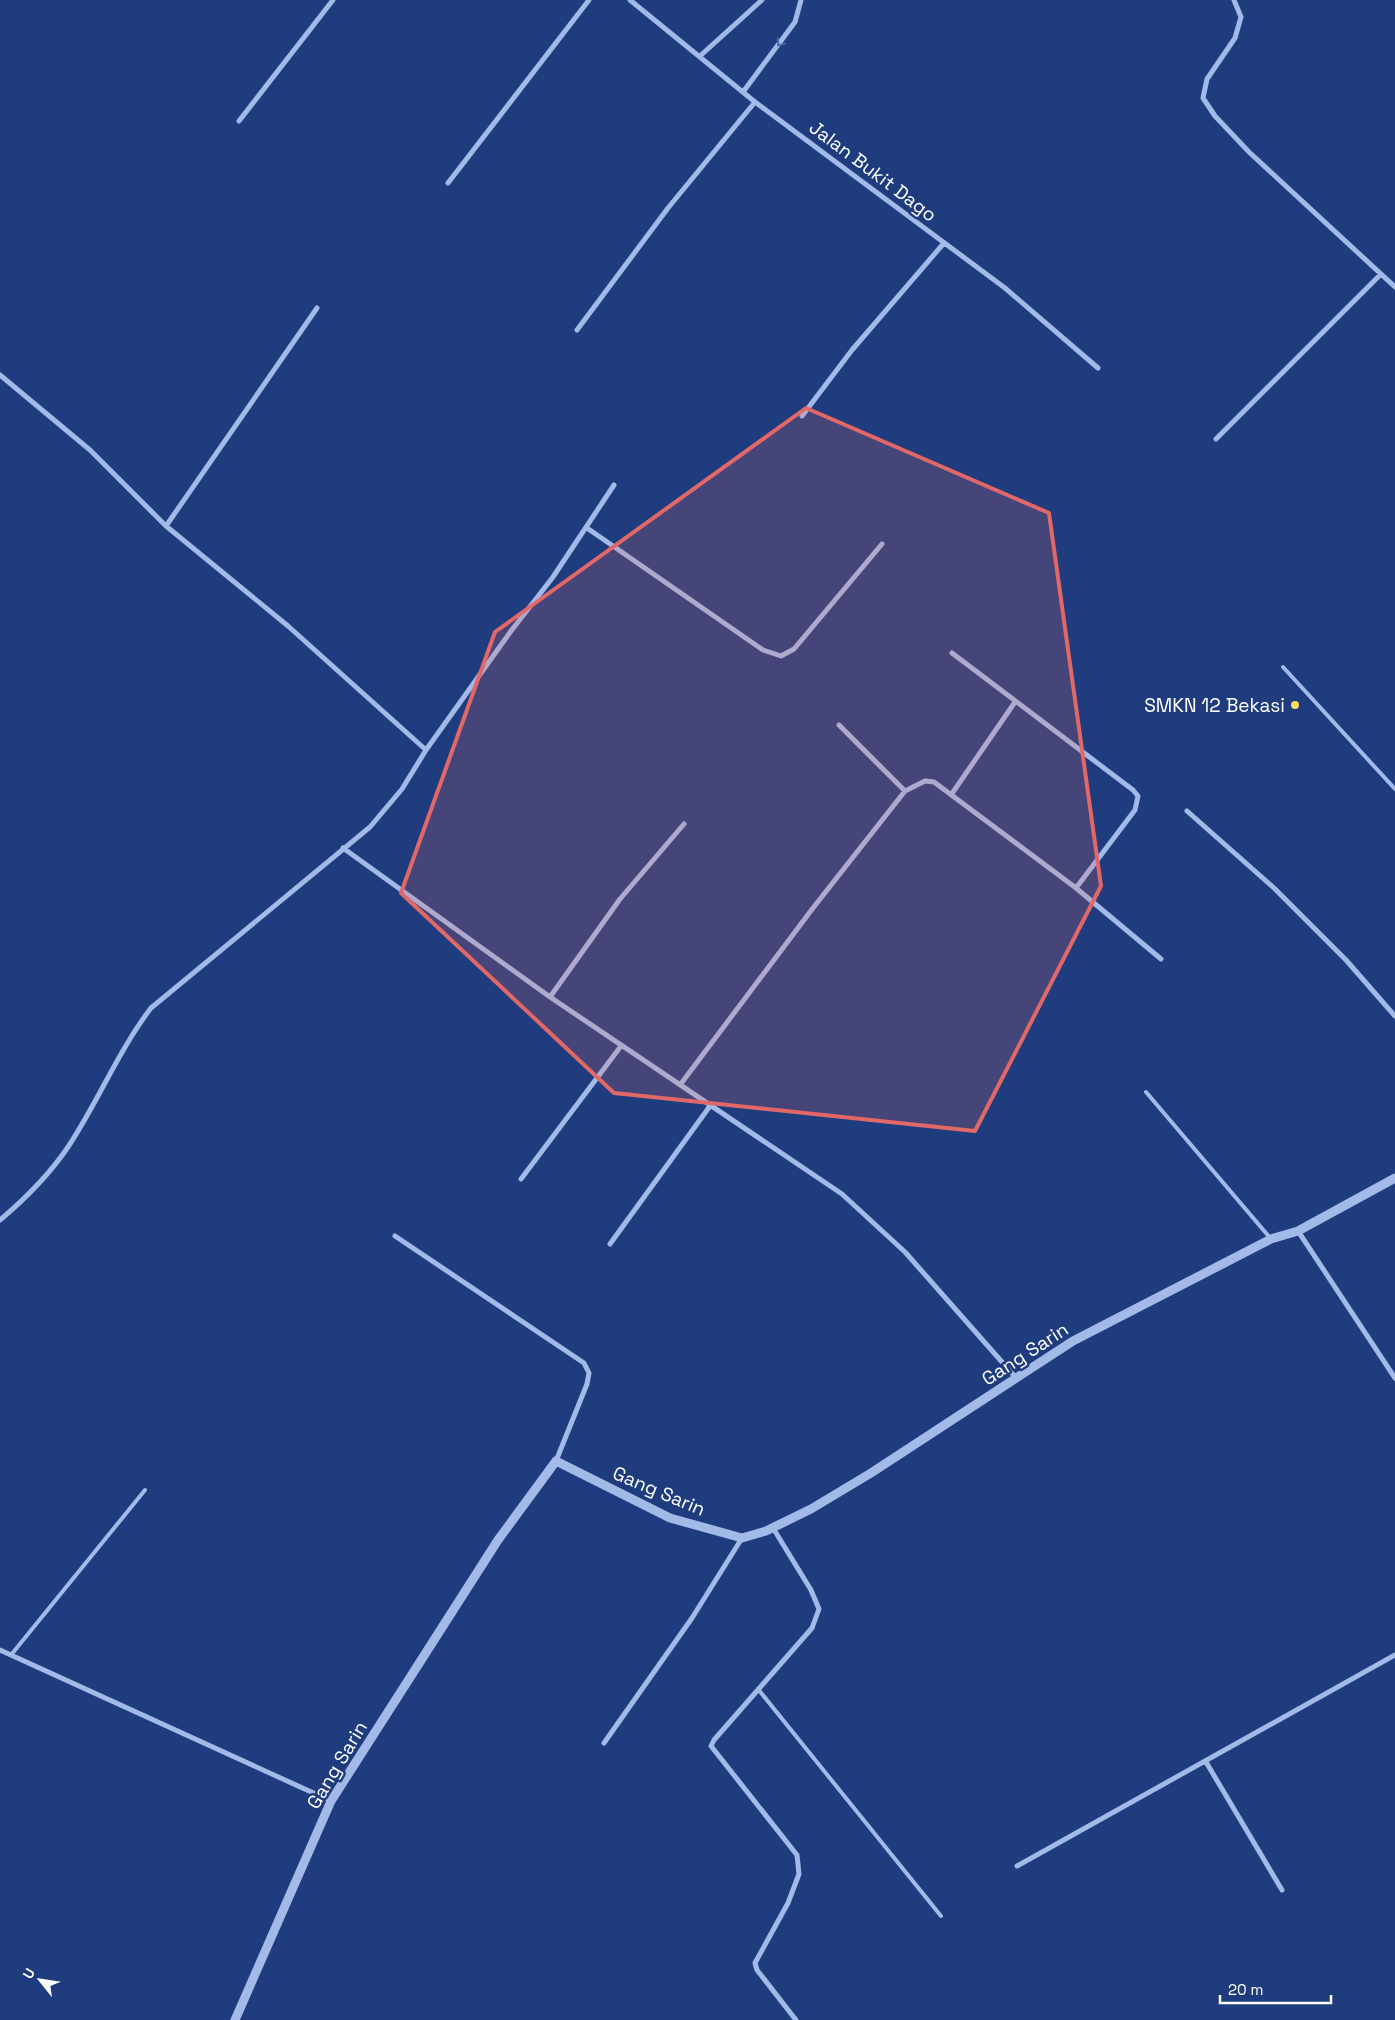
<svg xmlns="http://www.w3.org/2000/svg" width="1395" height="2020" font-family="'Space Grotesk',sans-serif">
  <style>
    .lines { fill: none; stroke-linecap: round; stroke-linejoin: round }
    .service { stroke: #a3b9e8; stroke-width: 4 }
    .minor { stroke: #a3b9e8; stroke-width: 5 }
    .tertiary { stroke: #a3b9e8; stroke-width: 9 }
    .oneway { stroke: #4d68a3 }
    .marked { fill: #e26868; fill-opacity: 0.2; stroke: #e26868; stroke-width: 4; stroke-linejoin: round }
    .poi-dot { fill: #f6df62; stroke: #1f3c7e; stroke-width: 2 }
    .labels { text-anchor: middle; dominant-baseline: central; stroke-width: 5; stroke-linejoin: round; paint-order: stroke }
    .street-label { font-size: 19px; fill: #fff; stroke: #1f3c7e }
    .poi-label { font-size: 19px; fill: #fff; stroke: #1f3c7e; text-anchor: end }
  </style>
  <rect width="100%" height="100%" fill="#1f3c7e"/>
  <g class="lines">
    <!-- service -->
    <path class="service" d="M 1283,667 L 1395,789
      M 1146,1092 L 1271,1239
      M 11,1655 L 145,1490
      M 758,1689 L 941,1916"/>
    <!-- minor -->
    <path class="minor" d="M 630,0 L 755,102 L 1005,288 L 1098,368
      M 1234,0 L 1241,17 L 1235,38 L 1207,79 L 1203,98 L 1215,116 L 1249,152 L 1395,287
      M 700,56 L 762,0
      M 743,92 L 795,22 L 801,0
      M 239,121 L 333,0
      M 448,183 L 589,0
      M 577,330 L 668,208 L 755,102
      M 0,375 L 90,450 L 166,526 L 288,626 L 426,750
      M 802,416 L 852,350 L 944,243
      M 1216,439 L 1381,274
      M 166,526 L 317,308
      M 587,528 L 763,650 L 781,656 L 794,649 L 882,544
      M 952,653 L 1133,790 L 1138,796 L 1135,810 L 1076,888
      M 839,725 L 905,791
      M 951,795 L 1015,702
      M 1187,811 L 1274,888 L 1346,960 L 1395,1016
      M 343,848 L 550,997 L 842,1194 L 905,1252 L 1017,1379
      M 550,997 L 620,899 L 684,824
      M 680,1085 L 813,908 L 905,791 L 925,781 L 934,782 L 1076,888 L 1161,959
      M 521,1179 L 621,1046
      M 0,1220 C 25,1199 49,1175 68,1147 C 98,1102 118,1051 151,1008 L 370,827 L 402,789 L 426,750 L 511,631 L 553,577 L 614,485
      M 1298,1231 L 1395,1378
      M 395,1236 L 584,1363 L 589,1373 L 587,1384 L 556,1461
      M 610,1244 L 710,1106
      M 773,1528 L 811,1590 L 819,1609 L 812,1628 L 714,1740 L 711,1746 L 797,1855 L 799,1874 L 788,1903 L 755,1963 L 757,1970 L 796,2020
      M 0,1650 L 331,1801
      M 604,1743 L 692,1618 L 742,1538
      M 1206,1762 L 1282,1890
      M 1017,1866 L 1395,1655"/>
    <!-- tertiary -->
    <path class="tertiary" d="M 235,2020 L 331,1801 L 498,1540 L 556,1461 L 670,1518 L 742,1538 L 766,1531 L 811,1509 L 871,1473 L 1073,1341 L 1271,1239 L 1298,1231 L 1395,1178"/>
  </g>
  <!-- one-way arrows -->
  <defs><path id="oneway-chevron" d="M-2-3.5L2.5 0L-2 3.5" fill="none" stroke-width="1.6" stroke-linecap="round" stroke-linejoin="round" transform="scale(1.25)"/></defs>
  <use class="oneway" href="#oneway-chevron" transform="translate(780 43) rotate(124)"/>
  <!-- marked area -->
  <path class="marked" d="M 806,408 L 1049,513 L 1101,886 L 975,1131 L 614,1093 L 401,893 L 495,632 Z"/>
  <!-- markers -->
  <circle class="poi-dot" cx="1295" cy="705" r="5"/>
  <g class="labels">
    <!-- street labels -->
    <g class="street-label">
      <text transform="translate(873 171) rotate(37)">Jalan Bukit Dago</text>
      <text transform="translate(1025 1354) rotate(-33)">Gang Sarin</text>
      <text transform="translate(659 1491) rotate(23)">Gang Sarin</text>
      <text transform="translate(337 1765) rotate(-59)">Gang Sarin</text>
    </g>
    <!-- poi labels -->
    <g class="poi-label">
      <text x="1285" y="705">SMKN 12 Bekasi</text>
    </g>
  </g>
  <!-- north arrow -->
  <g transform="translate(40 1980) rotate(300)" stroke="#1f3c7e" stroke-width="4" paint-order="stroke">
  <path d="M0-4L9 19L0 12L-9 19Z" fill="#ffffff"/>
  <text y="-8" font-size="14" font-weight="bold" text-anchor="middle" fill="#ffffff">U</text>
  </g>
  <!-- scale -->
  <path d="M1220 1995v8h111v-8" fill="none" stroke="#ffffff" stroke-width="2.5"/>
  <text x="1228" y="1995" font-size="15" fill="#ffffff" stroke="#1f3c7e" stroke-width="4" paint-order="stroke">20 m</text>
</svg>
